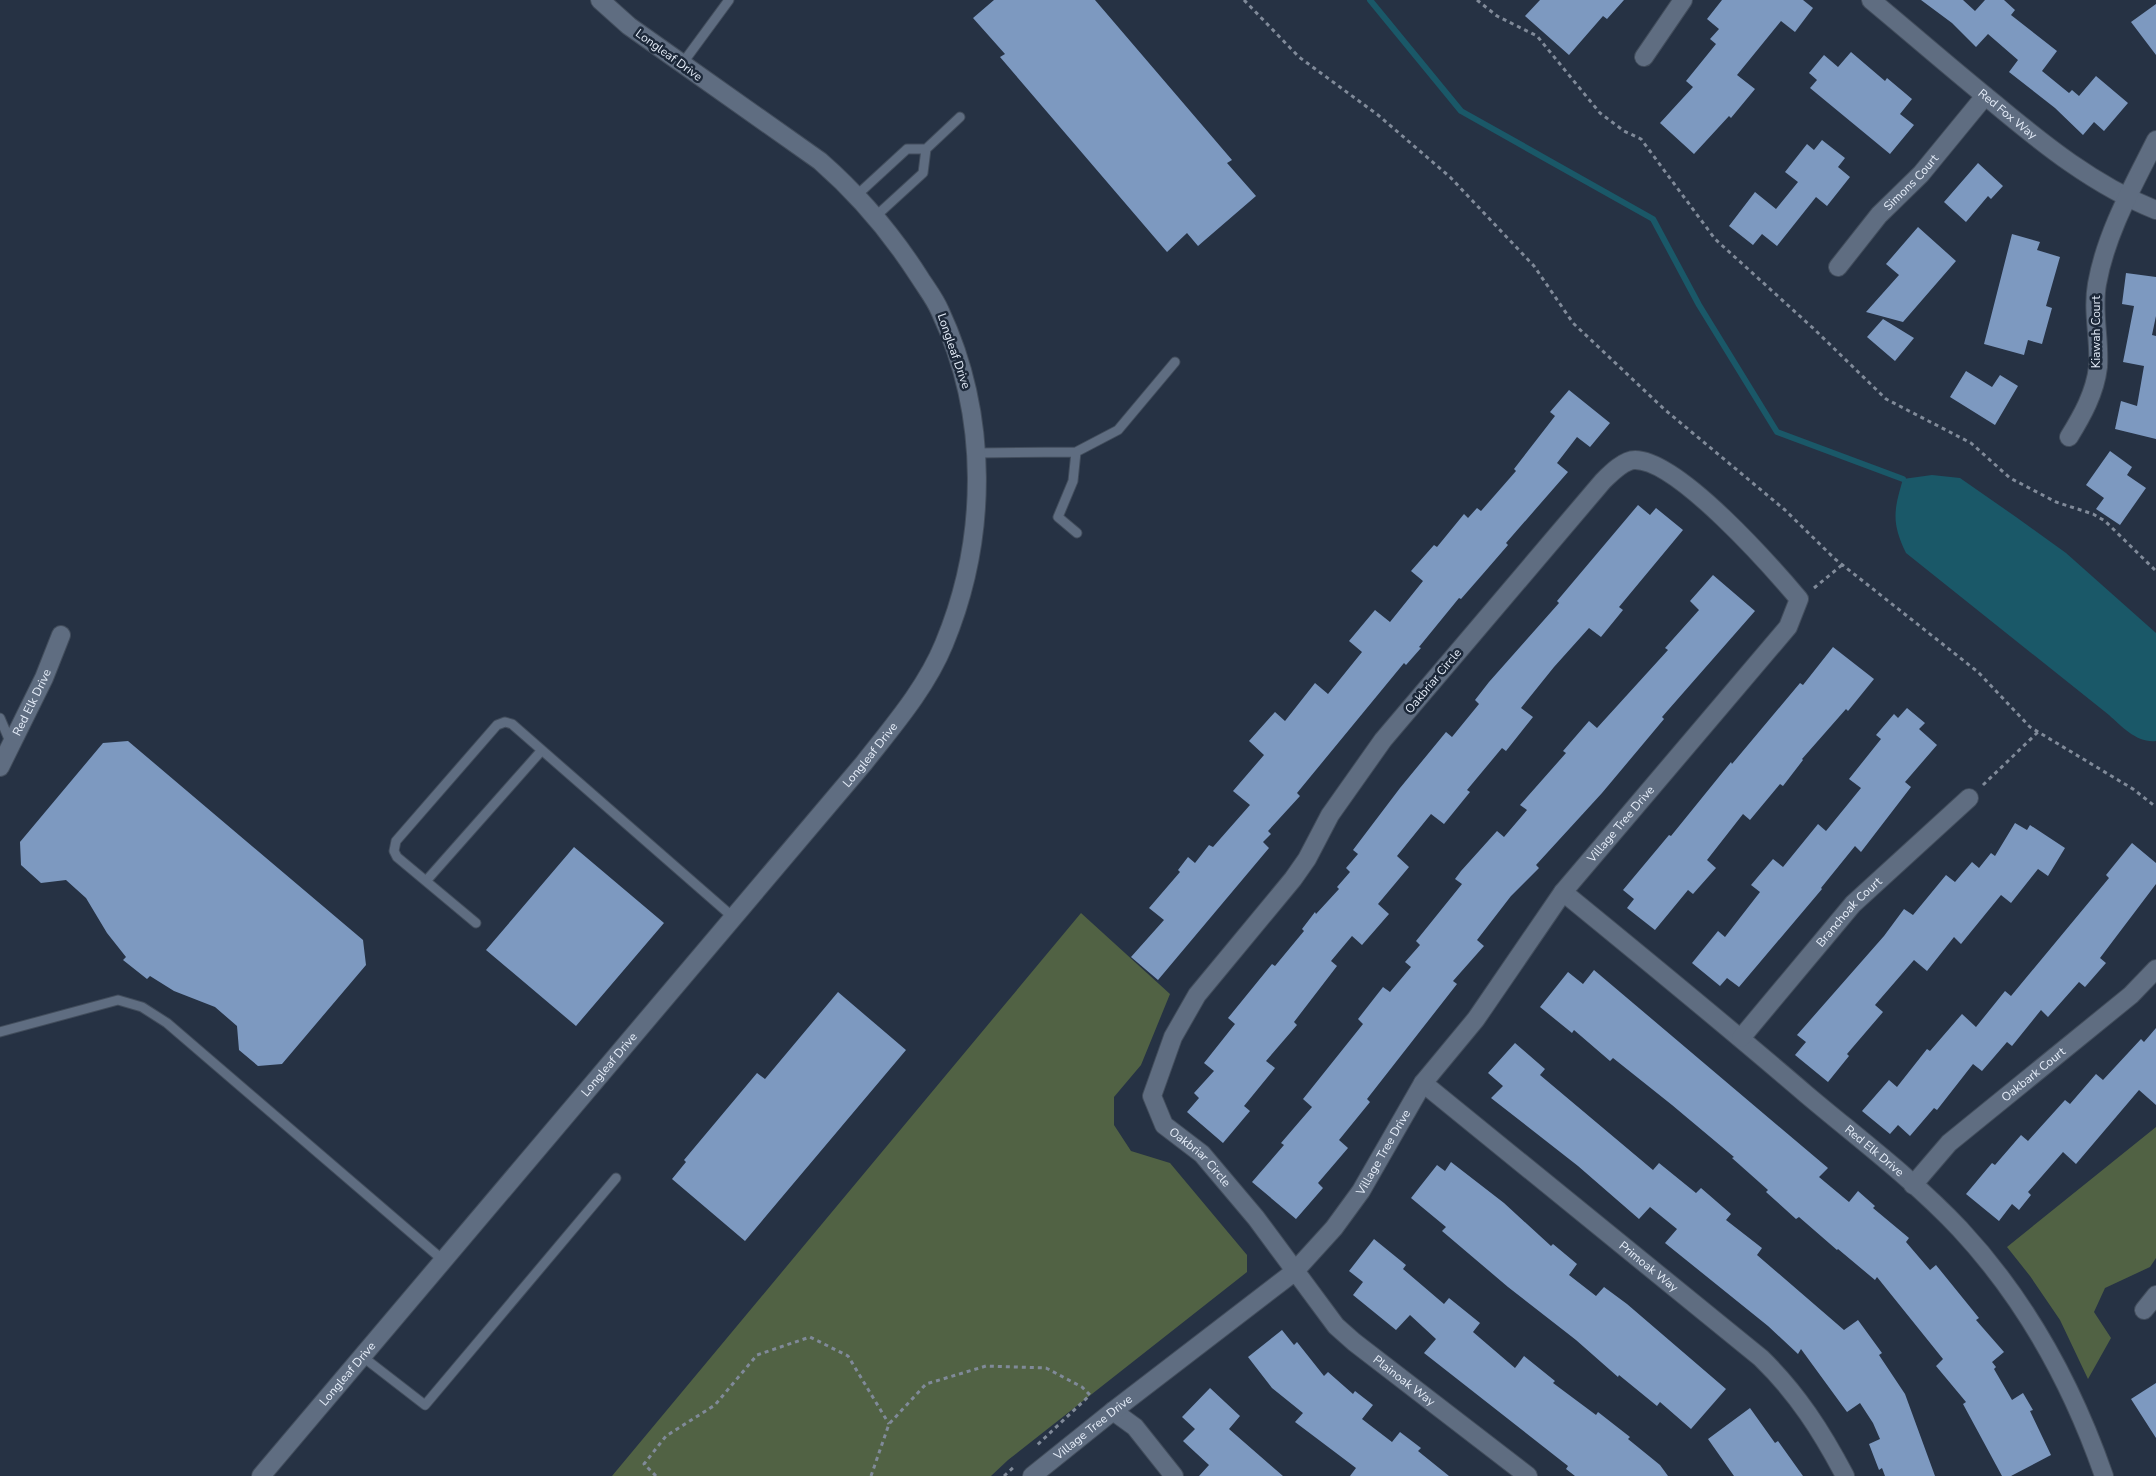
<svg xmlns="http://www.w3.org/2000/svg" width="2156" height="1476" font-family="'Nunito Sans',sans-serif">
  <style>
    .green { fill: #516244 }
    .water { fill: #1a5868 }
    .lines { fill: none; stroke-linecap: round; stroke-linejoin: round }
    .stream { stroke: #1a5868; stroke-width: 6 }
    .building { fill: #7d99c0 }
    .service-casing { stroke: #424d5c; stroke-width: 11 }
    .minor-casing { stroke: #424d5c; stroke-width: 20 }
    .path { stroke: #808a99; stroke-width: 3; stroke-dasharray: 4 4; stroke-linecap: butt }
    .service { stroke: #5f6d81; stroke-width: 9 }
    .minor { stroke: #5f6d81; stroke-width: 18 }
    .labels { text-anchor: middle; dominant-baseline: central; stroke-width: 5; stroke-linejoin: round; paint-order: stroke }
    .street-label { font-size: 12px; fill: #e5edf9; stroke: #1c2839 }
  </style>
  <rect width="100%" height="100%" fill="#263244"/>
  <!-- green -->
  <path class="green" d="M 1081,913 L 1170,994 L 1141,1065 L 1114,1097 L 1114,1125 L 1131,1151 L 1170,1163 L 1247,1255 L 1247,1272 L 1008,1460 L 991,1476 L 612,1476 Z
    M 2156,1127 L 2156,1258 L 2150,1267 L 2105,1288 L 2094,1312 L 2111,1338 L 2088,1379 L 2060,1320 L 2030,1276 L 2007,1247 Z"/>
  <!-- water -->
  <path class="water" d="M 1932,475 L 1960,478 L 2016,517 L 2066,553 L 2156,633 L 2156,741 C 2137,743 2122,727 2109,715 L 1906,553 C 1891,522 1894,510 1903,479 Z"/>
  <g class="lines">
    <!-- stream -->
    <path class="stream" d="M 1370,0 L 1461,111 L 1653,219 L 1699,305 L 1777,432 L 1903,479"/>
  </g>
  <!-- building -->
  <path class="building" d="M 994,0 L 1095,0 L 1232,160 L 1227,163 L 1256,196 L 1198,246 L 1187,233 L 1167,252 L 1000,57 L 1005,54 L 973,18 Z
    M 1540,0 L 1624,0 L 1607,19 L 1603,16 L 1569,55 L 1525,16 Z
    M 1722,0 L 1803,0 L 1813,8 L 1795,32 L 1781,21 L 1737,75 L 1755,89 L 1731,118 L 1729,116 L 1694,154 L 1660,123 L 1693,87 L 1686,81 L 1716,44 L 1710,39 L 1719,29 L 1707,19 Z
    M 1921,0 L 1963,0 L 1975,11 L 1985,0 L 2004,0 L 2015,10 L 2011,15 L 2057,51 L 2042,71 L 2069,93 L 2072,90 L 2079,96 L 2096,76 L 2128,103 L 2104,131 L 2094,122 L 2083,135 L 2055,108 L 2009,72 L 2018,60 L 1988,34 L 1976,47 L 1952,23 Z
    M 2156,4 L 2156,55 L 2131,22 Z
    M 1851,52 L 1885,81 L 1887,78 L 1912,99 L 1900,114 L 1914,125 L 1890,154 L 1810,88 L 1817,80 L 1809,73 L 1824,55 L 1838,67 Z
    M 1822,140 L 1845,158 L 1838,167 L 1850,177 L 1827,206 L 1816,197 L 1777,246 L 1762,234 L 1753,245 L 1729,226 L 1755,192 L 1776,209 L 1798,182 L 1785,172 L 1807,144 L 1814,150 Z
    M 1978,163 L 2003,186 L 1991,199 L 1988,196 L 1966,222 L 1944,202 Z
    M 1918,227 L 1956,261 L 1903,322 L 1866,312 L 1899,275 L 1886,264 Z
    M 2012,234 L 2040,242 L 2037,250 L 2060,257 L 2046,306 L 2052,308 L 2042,344 L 2028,340 L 2024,355 L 1984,344 Z
    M 2126,273 L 2156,277 L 2156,316 L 2152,335 L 2156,336 L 2156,439 L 2115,429 L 2121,401 L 2137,406 L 2144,366 L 2123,362 L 2134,306 L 2122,304 Z
    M 1883,319 L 1914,338 L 1895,361 L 1867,337 Z
    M 1966,371 L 1992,387 L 2000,375 L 2018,386 L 1995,425 L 1950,397 Z
    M 1569,390 L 1610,423 L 1590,447 L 1577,437 L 1557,463 L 1568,472 L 1506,543 L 1508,545 L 1482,575 L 1461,599 L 1459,598 L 1419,647 L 1421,648 L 1406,665 L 1404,663 L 1297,793 L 1300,796 L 1268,831 L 1271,834 L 1263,842 L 1269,848 L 1158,980 L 1131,957 L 1164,920 L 1149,908 L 1180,872 L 1178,870 L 1188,857 L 1195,863 L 1209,845 L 1213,847 L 1250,805 L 1233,791 L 1264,755 L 1249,741 L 1275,712 L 1285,721 L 1315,683 L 1328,694 L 1362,652 L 1349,641 L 1375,610 L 1390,622 L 1423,581 L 1411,571 L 1434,545 L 1437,547 L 1464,514 L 1468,518 L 1477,508 L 1481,511 L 1516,471 L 1514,469 L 1555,416 L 1550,412 Z
    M 2110,451 L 2132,467 L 2127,475 L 2146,488 L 2120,525 L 2096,509 L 2104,498 L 2086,485 Z
    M 1638,505 L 1650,515 L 1656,508 L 1683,530 L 1619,607 L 1623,610 L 1601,637 L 1589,628 L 1554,667 L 1521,708 L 1533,717 L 1506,751 L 1502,748 L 1467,790 L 1470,792 L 1444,824 L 1431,814 L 1397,856 L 1409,867 L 1378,904 L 1389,914 L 1362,945 L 1352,936 L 1331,961 L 1337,966 L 1294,1022 L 1297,1025 L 1266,1061 L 1275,1068 L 1244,1106 L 1250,1111 L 1223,1143 L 1187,1112 L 1199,1098 L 1194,1093 L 1214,1071 L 1204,1063 L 1235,1024 L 1228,1018 L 1272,964 L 1275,966 L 1304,931 L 1302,929 L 1315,912 L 1316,914 L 1339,889 L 1337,887 L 1350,872 L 1346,868 L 1358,854 L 1353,850 L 1400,788 L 1446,732 L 1452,737 L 1479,704 L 1475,700 L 1489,682 L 1559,603 L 1557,601 Z
    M 1713,575 L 1755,611 L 1662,717 L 1664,719 L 1602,793 L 1536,865 L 1539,868 L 1511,896 L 1477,940 L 1484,946 L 1453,981 L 1457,984 L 1367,1099 L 1370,1102 L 1339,1140 L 1348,1148 L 1318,1183 L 1323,1188 L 1296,1219 L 1252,1182 L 1284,1145 L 1281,1143 L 1312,1107 L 1303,1099 L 1363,1024 L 1358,1019 L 1383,987 L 1390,992 L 1411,967 L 1405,962 L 1420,945 L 1416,941 L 1462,884 L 1455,879 L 1461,871 L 1497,831 L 1504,837 L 1527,810 L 1520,805 L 1566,753 L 1563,751 L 1589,721 L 1597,728 L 1668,650 L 1665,648 L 1699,610 L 1690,601 Z
    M 1833,647 L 1874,679 L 1848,711 L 1846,709 L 1802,759 L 1803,760 L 1783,786 L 1780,784 L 1750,820 L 1743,814 L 1707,860 L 1716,868 L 1693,894 L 1688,890 L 1655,930 L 1627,908 L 1634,899 L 1623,890 L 1669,835 L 1671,836 L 1731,762 L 1732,764 L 1800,683 L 1803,685 Z
    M 1907,708 L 1925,723 L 1919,729 L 1937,745 L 1905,782 L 1911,787 L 1861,852 L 1855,846 L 1821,888 L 1822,889 L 1739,987 L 1727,978 L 1720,986 L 1692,963 L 1718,931 L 1725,937 L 1760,892 L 1751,885 L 1773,859 L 1783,867 L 1818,824 L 1826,831 L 1861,788 L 1849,779 L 1881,739 L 1876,735 L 1894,714 L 1898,718 Z
    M 128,741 L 363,940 L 366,965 L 282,1064 L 258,1066 L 239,1050 L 237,1026 L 215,1007 L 174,991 L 150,976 L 147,979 L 123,960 L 126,957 L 107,933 L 86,898 L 66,880 L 41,883 L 21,865 L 20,842 L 103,743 Z
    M 2015,823 L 2027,830 L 2030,825 L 2065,848 L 2048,876 L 2038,869 L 2011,903 L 2001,895 L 1961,944 L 1954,937 L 1927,971 L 1914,960 L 1875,1005 L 1883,1012 L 1847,1054 L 1849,1056 L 1828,1082 L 1795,1055 L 1806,1042 L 1797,1035 L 1884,936 L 1904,909 L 1913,915 L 1946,875 L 1955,882 L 1972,862 L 1979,868 L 1991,853 L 1995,856 Z
    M 2132,843 L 2156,863 L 2156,884 L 2100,958 L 2106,963 L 2085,987 L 2079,982 L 2048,1017 L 2041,1010 L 2012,1046 L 2007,1042 L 1982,1071 L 1973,1064 L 1937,1110 L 1934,1108 L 1910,1136 L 1898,1125 L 1890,1134 L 1862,1111 L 1889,1080 L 1897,1087 L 1927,1049 L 1930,1051 L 1962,1014 L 1976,1027 L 2005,991 L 2011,996 L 2109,878 L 2106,875 Z
    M 574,847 L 664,923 L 576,1026 L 486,950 Z
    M 1594,970 L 1828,1168 L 1819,1177 L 1849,1202 L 1858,1191 L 1875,1206 L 1873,1208 L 1909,1238 L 1906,1242 L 1930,1270 L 1936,1265 L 1979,1318 L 1976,1320 L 2004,1352 L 1992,1362 L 1996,1367 L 1994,1369 L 2012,1400 L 2023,1393 L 2033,1410 L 2030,1411 L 2051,1455 L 2011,1476 L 2002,1476 L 1963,1404 L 1966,1402 L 1936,1366 L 1943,1359 L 1877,1277 L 1875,1280 L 1838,1249 L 1837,1250 L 1799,1217 L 1796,1219 L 1766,1192 L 1768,1190 L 1732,1158 L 1734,1157 L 1672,1105 L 1613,1058 L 1610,1061 L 1574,1030 L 1572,1033 L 1540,1007 L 1568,972 L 1583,984 Z
    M 838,992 L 906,1050 L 745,1241 L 672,1179 L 686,1162 L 684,1160 L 757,1073 L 765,1079 Z
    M 2156,1028 L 2156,1105 L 2139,1090 L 2076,1164 L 2063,1152 L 2028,1192 L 2031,1195 L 2019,1210 L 2012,1204 L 1999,1221 L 1966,1194 L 1992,1163 L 1995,1165 L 2021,1135 L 2028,1141 L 2065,1100 L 2070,1104 L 2096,1074 L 2103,1080 L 2141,1039 L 2144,1042 Z
    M 1515,1043 L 1545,1069 L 1540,1075 L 1653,1170 L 1659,1163 L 1696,1193 L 1701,1188 L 1731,1214 L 1726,1220 L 1762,1248 L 1757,1255 L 1844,1330 L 1858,1320 L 1882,1353 L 1879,1355 L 1905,1394 L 1935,1476 L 1885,1476 L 1882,1468 L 1879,1470 L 1869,1444 L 1880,1439 L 1873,1423 L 1860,1403 L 1847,1412 L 1801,1349 L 1798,1354 L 1768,1326 L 1665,1243 L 1677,1229 L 1650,1207 L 1639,1219 L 1578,1166 L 1491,1098 L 1503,1086 L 1488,1073 Z
    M 1451,1162 L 1504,1203 L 1551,1246 L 1553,1244 L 1577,1264 L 1569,1275 L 1596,1296 L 1604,1287 L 1627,1304 L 1726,1389 L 1691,1429 L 1660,1402 L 1657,1406 L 1619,1375 L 1618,1377 L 1576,1340 L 1508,1287 L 1442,1231 L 1446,1227 L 1411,1198 L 1437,1165 L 1445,1171 Z
    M 1374,1239 L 1406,1265 L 1403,1269 L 1444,1304 L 1449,1298 L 1480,1323 L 1473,1332 L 1515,1368 L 1524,1356 L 1555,1381 L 1553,1383 L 1596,1415 L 1598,1412 L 1630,1437 L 1628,1439 L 1660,1465 L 1668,1476 L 1575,1476 L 1566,1469 L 1568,1466 L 1424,1353 L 1436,1339 L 1410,1315 L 1396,1330 L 1353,1295 L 1363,1282 L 1349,1271 Z
    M 1282,1330 L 1294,1345 L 1297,1342 L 1324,1376 L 1328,1372 L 1353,1394 L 1355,1391 L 1373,1405 L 1362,1419 L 1392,1442 L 1400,1432 L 1421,1448 L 1418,1451 L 1449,1476 L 1350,1476 L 1356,1468 L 1295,1422 L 1303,1413 L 1272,1388 L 1248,1357 Z
    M 2156,1383 L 2156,1438 L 2131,1399 Z
    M 1210,1388 L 1240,1416 L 1229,1429 L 1283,1476 L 1199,1476 L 1209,1465 L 1183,1441 L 1195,1429 L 1182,1417 Z
    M 1750,1408 L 1775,1443 L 1778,1441 L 1803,1476 L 1734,1476 L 1708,1439 Z"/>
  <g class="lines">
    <!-- service casing -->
    <g class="service-casing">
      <path id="service" d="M 682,64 L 729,0
        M 857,195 L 907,149 L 926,149
        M 876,216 L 923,173 L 926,149 L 960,117
        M 1076,452 L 1073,481 L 1058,517 L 1077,533
        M 976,453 L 1076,452 L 1118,430 L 1175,362
        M 0,718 L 11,744
        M 426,881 L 542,750
        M 476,923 L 397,857 L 394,851 L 396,841 L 497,725 L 505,722 L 512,724 L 734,918
        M 0,1032 L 118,1000 L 142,1007 L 167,1023 L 444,1261
        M 363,1357 L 425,1405 L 616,1178"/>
    </g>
    <!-- minor casing -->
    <g class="minor-casing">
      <g id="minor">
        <path id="s1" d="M 1871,0 C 1912,34 1952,69 1994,103 C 2043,144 2095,186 2156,210"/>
        <path d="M 1644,57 L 1683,0"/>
        <path id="s2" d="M 1838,267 L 1879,215 L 1921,174 L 1985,96"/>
        <path d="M 2069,437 C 2082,416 2095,393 2098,367 C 2100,339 2092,312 2097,284 C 2106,233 2133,186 2156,140"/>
        <path id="s3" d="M 0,767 L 44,678 L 61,635"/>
        <path id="s4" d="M 1563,892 C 1645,959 1727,1026 1807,1095 C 1858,1138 1914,1180 1960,1229 C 2026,1300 2072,1384 2104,1476"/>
        <path id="s5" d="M 1741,1038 L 1853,904 L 1969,798"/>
        <path id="s6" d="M 1423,1083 L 1761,1358 C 1797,1393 1822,1432 1845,1476"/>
        <path id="s7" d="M 1913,1185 L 1949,1143 L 2131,995 L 2156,969"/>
        <path d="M 2144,1310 L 2156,1295"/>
        <path d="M 1113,1411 L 1135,1427 L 1174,1476"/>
        <path id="s8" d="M 261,1476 L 864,763 C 893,726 926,688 944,644 C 988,538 989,416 940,311 C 935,299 927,289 920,278 C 892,234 860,196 820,161 L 629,26 L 600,0"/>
        <path id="s9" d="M 1032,1476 L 1113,1411 L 1294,1272 L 1334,1228 L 1361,1191 L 1423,1083 L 1476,1019 L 1563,892 L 1788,627 L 1799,599 C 1771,566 1678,460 1635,460 C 1624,460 1611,473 1603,481 L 1383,740 L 1330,815 L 1307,859 L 1293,879 L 1197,995 L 1173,1037 L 1152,1096 L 1164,1125 L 1202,1154 L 1256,1218 L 1336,1326 L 1354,1342 L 1528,1476"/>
      </g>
    </g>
    <!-- path -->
    <path class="path" d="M 1244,0 L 1299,57 L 1378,115 L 1450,177 L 1534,266 L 1573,323 L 1664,409 L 1785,510 L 1835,559 L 1978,672 L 2030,727 L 2133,789 L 2156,807
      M 1477,0 L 1497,16 L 1537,36 L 1600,113 L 1624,131 L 1641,139 L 1715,239 L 1814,329 L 1886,399 L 1971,443 L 2010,478 L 2056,502 L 2093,514 L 2105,521 L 2156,571
      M 1814,588 L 1842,565
      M 1983,785 L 2038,732
      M 656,1476 L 644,1464 L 666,1436 L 715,1405 L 757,1355 L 810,1337 L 848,1356 L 889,1424
      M 871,1476 L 889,1424 L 926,1384 L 986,1366 L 1046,1368 L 1082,1387 L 1090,1395 L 1036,1446
      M 1004,1476 L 1015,1466"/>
    <!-- service -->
    <use href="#service" class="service"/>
    <!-- minor -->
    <use href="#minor" class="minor"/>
  </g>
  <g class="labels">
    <!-- street labels -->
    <g class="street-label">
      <text transform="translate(669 55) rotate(36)">Longleaf Drive</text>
      <text stroke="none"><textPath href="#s1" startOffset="178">Red Fox Way</textPath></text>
      <text stroke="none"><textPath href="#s2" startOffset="112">Simons Court</textPath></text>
      <text transform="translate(2096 332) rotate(-90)">Kiawah Court</text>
      <text transform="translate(954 351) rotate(71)">Longleaf Drive</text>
      <text transform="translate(1433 681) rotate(-50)">Oakbriar Circle</text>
      <text stroke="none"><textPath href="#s3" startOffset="72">Red Elk Drive</textPath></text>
      <text stroke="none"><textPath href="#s8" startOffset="944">Longleaf Drive</textPath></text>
      <text stroke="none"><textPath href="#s9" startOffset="888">Village Tree Drive</textPath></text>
      <text stroke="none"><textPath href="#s5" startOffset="166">Branchoak Court</textPath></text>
      <text stroke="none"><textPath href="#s8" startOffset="539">Longleaf Drive</textPath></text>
      <text stroke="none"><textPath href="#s7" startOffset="164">Oakbark Court</textPath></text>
      <text stroke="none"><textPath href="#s4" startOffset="405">Red Elk Drive</textPath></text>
      <text stroke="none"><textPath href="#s9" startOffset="482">Village Tree Drive</textPath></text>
      <text stroke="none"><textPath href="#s9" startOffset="2281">Oakbriar Circle</textPath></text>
      <text stroke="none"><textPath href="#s6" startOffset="291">Primoak Way</textPath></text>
      <text stroke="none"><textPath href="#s8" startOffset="134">Longleaf Drive</textPath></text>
      <text stroke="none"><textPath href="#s9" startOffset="2586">Plainoak Way</textPath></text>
      <text stroke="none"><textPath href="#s9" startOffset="78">Village Tree Drive</textPath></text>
    </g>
  </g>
</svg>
